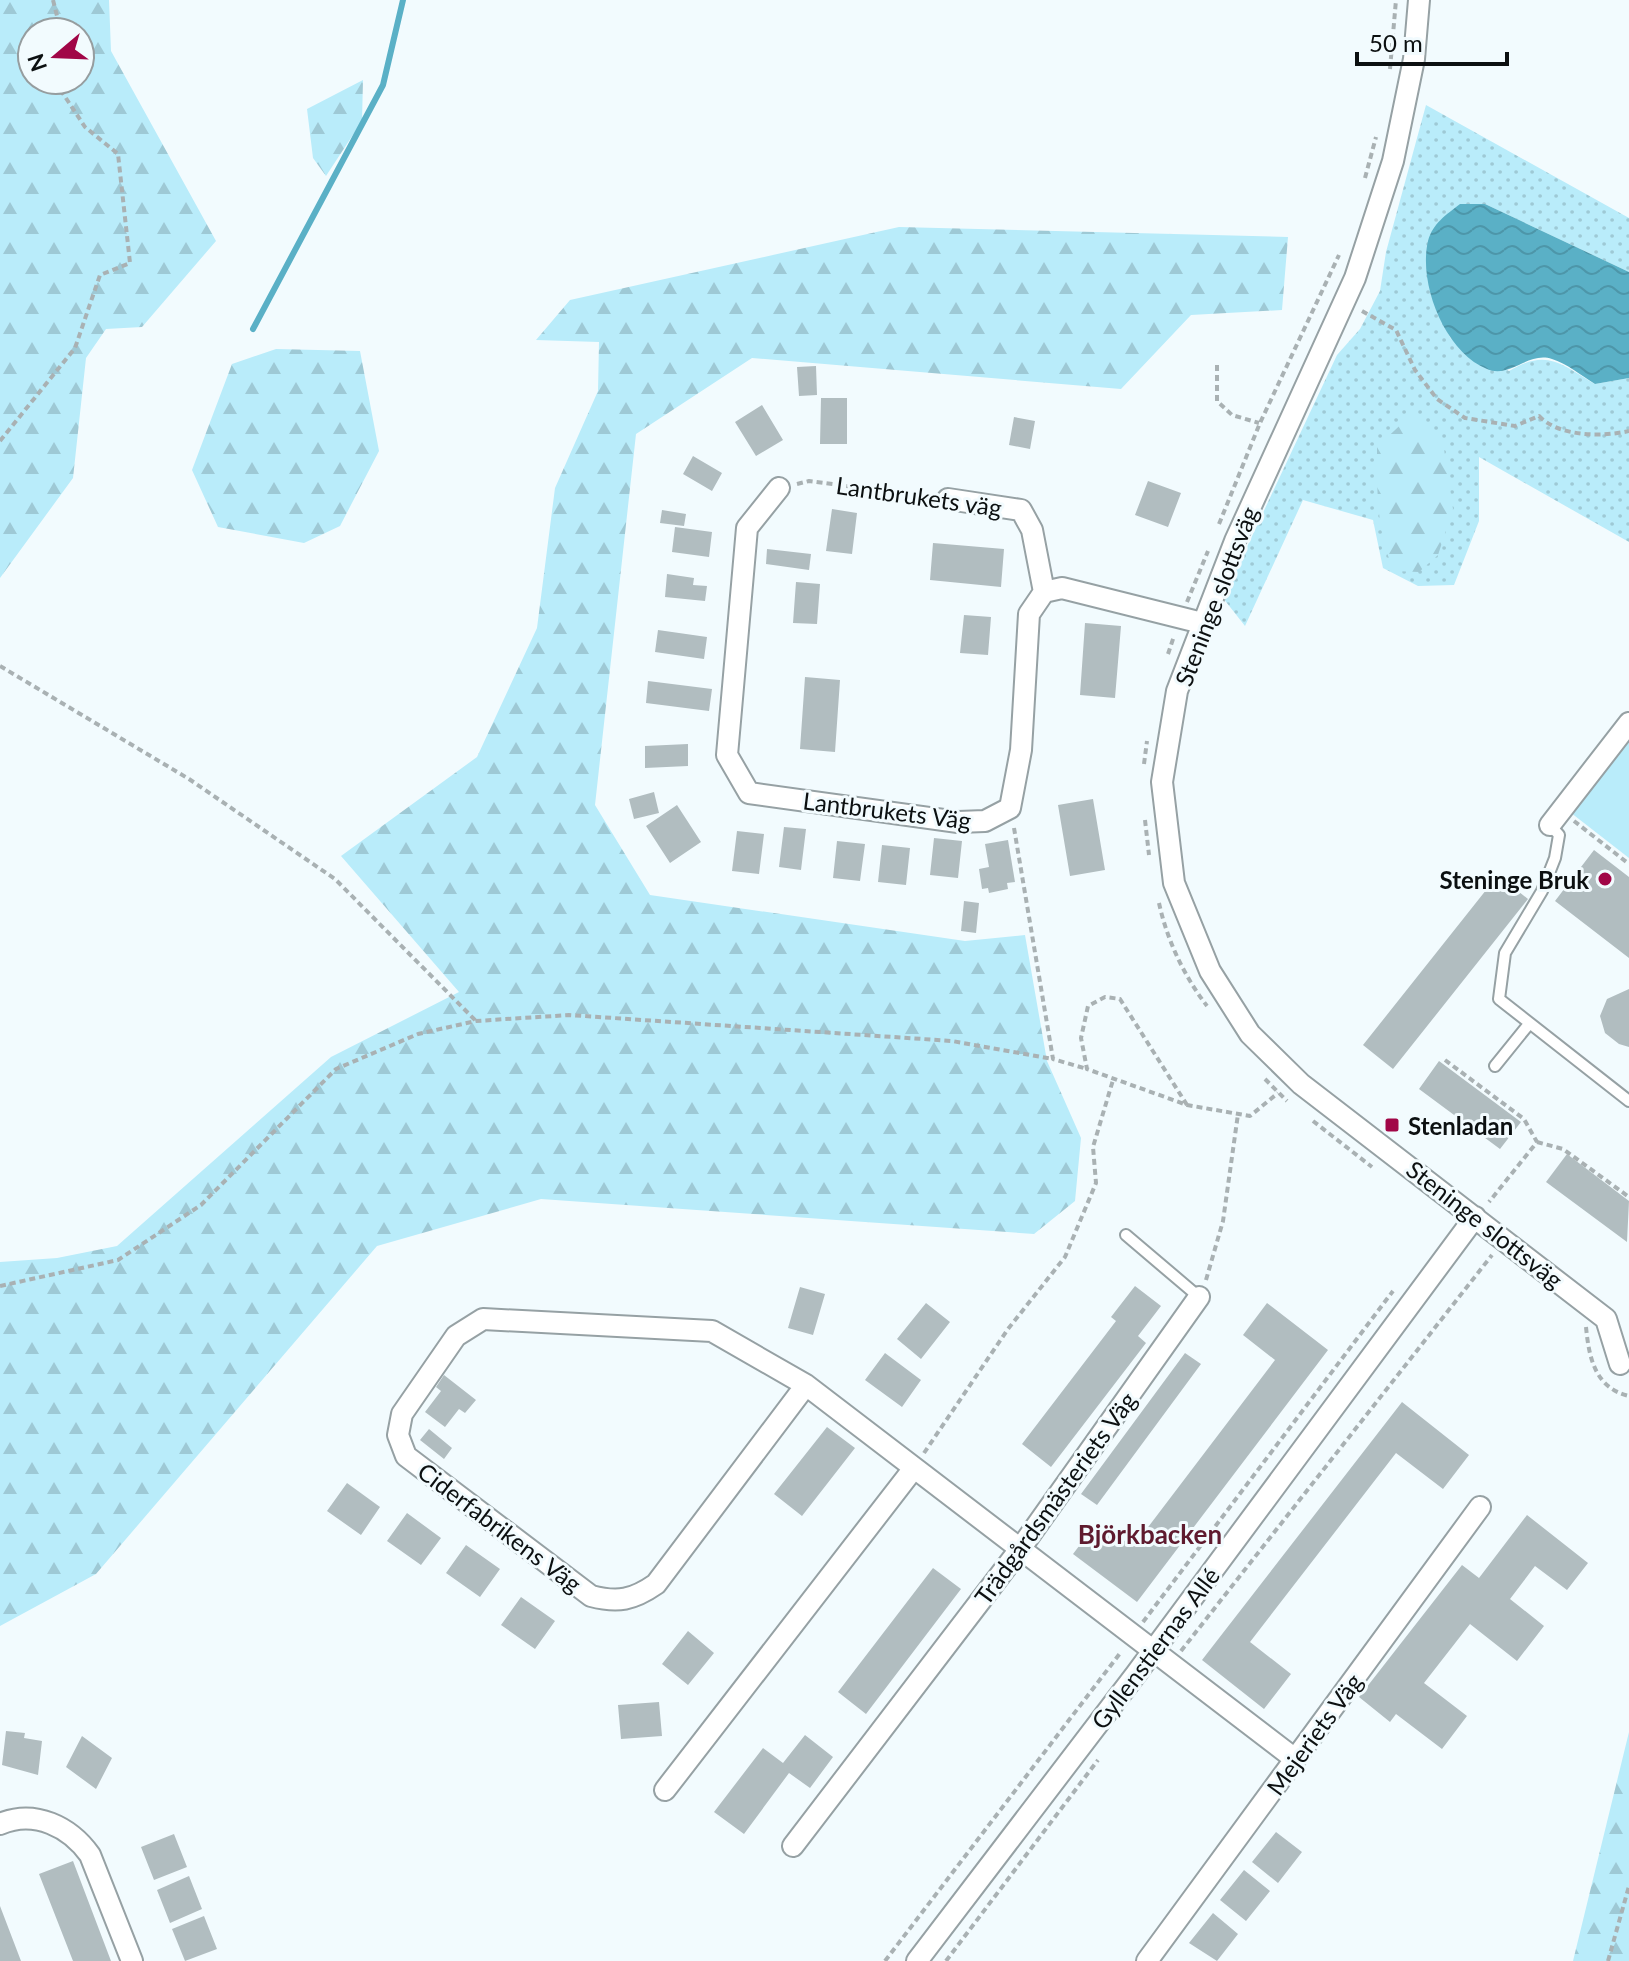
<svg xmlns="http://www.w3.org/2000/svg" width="1629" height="1961" font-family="Lato,sans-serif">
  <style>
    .grass { fill: url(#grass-dots) }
    .forest { fill: url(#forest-firs); fill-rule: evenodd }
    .garden { fill: #b9ecfa }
    .water { fill: url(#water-waves) }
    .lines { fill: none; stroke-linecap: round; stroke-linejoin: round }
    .stream { stroke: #5ab0c6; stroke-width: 6 }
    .building { fill: #b1bdc0 }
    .service-casing { stroke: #96a1a4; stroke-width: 14 }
    .minor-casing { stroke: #96a1a4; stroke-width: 24 }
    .path { stroke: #a9b1b3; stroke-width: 4; stroke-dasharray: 6 4; stroke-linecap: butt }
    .service { stroke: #fff; stroke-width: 10 }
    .minor { stroke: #fff; stroke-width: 20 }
    .poi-dot { fill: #a10647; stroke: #f2fbfe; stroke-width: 3 }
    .labels { text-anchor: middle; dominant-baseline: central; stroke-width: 6; stroke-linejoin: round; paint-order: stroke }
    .street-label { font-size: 24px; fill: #0c1011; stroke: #f2fbfe }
    .poi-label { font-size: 24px; font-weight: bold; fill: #0c1011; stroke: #f2fbfe; text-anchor: end }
    .neighbourhood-label { font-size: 26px; font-weight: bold; fill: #5e1a2e; stroke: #f2fbfe }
  </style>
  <defs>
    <pattern id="grass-dots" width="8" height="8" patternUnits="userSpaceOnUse" patternTransform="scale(2)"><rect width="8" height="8" fill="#b9ecfa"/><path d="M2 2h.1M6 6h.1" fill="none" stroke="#9ec9d5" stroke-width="1.8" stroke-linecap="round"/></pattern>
    <pattern id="forest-firs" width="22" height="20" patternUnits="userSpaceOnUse" patternTransform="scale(2)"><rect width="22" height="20" fill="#b9ecfa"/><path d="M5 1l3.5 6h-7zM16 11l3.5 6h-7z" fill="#9ec9d5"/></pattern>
    <pattern id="water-waves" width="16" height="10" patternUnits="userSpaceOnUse" patternTransform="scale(2)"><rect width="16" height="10" fill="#5ab0c6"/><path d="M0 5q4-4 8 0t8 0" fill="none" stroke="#4d96a9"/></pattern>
  </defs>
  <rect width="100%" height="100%" fill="#f2fbfe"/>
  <!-- grass -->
  <path class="grass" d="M 1426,105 L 1629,218 L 1629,272 L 1485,204 L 1427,267 L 1441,320 L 1451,339 L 1509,371 C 1547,348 1561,364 1595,384 L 1629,378 L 1629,542 L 1479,457 L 1479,521 L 1454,585 L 1418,586 L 1383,568 L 1373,520 L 1303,500 L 1245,626 L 1223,598 L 1337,355 L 1360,329 L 1380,291 L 1386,252 Z"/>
  <!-- forest -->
  <path class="forest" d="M 0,0 L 109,0 L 111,51 L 216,241 L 142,327 L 106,329 L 86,358 L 73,478 L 0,578 ZM 32,32 L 80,32 L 80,80 L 32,80 Z
    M 363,80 L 362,121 L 326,176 L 313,158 L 307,109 Z
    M 899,227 L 1288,237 L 1282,310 L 1191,315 L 1121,389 L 752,358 L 636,434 L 595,805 L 650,895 L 965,941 L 1025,935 L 1047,1061 L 1081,1138 L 1075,1201 L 1034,1234 L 541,1199 L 377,1246 L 96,1574 L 0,1626 L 0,1262 L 57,1258 L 117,1246 L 331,1057 L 459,992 L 341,856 L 477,757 L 537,628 L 555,488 L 598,391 L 599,342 L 536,340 L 570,300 Z
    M 276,349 L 360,351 L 379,451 L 340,526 L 304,543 L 218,527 L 192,470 L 232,364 Z
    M 1412,414 L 1444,449 L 1453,509 L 1438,555 L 1419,572 L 1394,571 C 1376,530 1377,491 1377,447 Z
    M 1629,1732 L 1629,1961 L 1573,1961 Z"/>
  <!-- garden -->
  <path class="garden" d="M 1629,732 L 1629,858 L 1566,809 Z"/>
  <!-- water -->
  <path class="water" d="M 1460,204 L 1485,204 L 1629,272 L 1629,378 L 1595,384 C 1582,376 1566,363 1552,359 C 1528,351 1510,379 1487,369 C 1445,352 1418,284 1428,241 C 1433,223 1446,215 1460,204 Z"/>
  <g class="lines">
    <!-- stream -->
    <path class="stream" d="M 253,329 L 383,85 L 403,0"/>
  </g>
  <!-- building -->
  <path class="building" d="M 816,366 L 817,395 L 799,396 L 797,367 Z
    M 821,398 L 847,398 L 847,444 L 820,444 Z
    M 762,405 L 783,440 L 756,456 L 735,422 Z
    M 1014,417 L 1035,421 L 1030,449 L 1009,445 Z
    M 693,456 L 722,473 L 712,491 L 683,474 Z
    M 1148,481 L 1181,493 L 1168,527 L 1135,515 Z
    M 832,509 L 857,513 L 852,554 L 826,551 Z
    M 662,510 L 686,514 L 684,526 L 660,523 Z
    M 675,527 L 712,532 L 709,557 L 672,552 Z
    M 933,543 L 1004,549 L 1001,587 L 930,580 Z
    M 767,549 L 811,554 L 809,570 L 766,564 Z
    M 667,574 L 694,578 L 693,585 L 707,586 L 705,601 L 665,597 Z
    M 796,582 L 820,584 L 817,624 L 793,623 Z
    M 964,615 L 991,617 L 988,655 L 960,653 Z
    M 1085,623 L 1121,626 L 1115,698 L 1080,695 Z
    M 658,630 L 707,637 L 704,659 L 655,652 Z
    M 805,677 L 840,680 L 835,752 L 800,749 Z
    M 648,681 L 712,689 L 709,711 L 646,703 Z
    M 688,744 L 688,766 L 645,768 L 645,746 Z
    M 654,792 L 659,813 L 634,819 L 629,799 Z
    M 1093,799 L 1105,870 L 1070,876 L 1058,805 Z
    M 677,805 L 701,842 L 670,863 L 646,826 Z
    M 784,827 L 806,829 L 801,870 L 779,867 Z
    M 737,831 L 764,834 L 759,874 L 732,871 Z
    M 934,838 L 962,841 L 958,878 L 930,875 Z
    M 1008,840 L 1015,882 L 1007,883 L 1008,889 L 989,893 L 988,888 L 982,889 L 979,869 L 989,867 L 985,844 Z
    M 837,841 L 865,844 L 860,881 L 833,878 Z
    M 882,845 L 910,848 L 906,885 L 878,882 Z
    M 1594,850 L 1629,877 L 1629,958 L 1555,901 Z
    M 1498,875 L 1528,899 L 1393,1069 L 1363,1045 Z
    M 964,901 L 979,903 L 976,933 L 961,931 Z
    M 1629,989 L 1629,1047 L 1619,1044 L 1605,1033 L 1600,1016 L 1607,999 Z
    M 1439,1061 L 1521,1122 L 1500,1149 L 1419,1089 Z
    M 1567,1154 L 1629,1201 L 1627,1242 L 1546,1182 Z
    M 1135,1286 L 1161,1306 L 1138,1336 L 1146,1343 L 1051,1467 L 1022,1444 L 1116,1321 L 1111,1317 Z
    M 800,1287 L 825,1294 L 813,1335 L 788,1328 Z
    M 926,1303 L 950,1322 L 921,1359 L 897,1339 Z
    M 1267,1303 L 1328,1350 L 1137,1602 L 1073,1554 L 1098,1521 L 1133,1547 L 1275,1360 L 1243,1335 Z
    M 885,1353 L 921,1380 L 902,1407 L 865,1380 Z
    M 1185,1353 L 1201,1364 L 1097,1505 L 1081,1494 Z
    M 444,1375 L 476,1400 L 465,1413 L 459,1409 L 445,1427 L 425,1412 L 441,1391 L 436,1387 Z
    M 1402,1402 L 1469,1455 L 1443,1489 L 1396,1453 L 1250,1642 L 1291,1674 L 1264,1709 L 1202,1660 Z
    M 827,1427 L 855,1448 L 802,1516 L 774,1494 Z
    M 429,1429 L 452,1448 L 444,1459 L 420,1440 Z
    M 347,1483 L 380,1507 L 361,1535 L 327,1511 Z
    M 407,1513 L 441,1538 L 421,1565 L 387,1541 Z
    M 1527,1515 L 1588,1563 L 1567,1590 L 1535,1566 L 1510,1599 L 1544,1626 L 1517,1661 L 1470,1624 L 1424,1683 L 1467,1716 L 1442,1749 L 1396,1714 L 1390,1722 L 1359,1697 L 1462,1565 L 1479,1578 Z
    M 466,1545 L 500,1569 L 480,1597 L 446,1573 Z
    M 933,1568 L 961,1589 L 866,1714 L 838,1692 Z
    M 521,1597 L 555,1621 L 535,1649 L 501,1625 Z
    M 688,1631 L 714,1653 L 688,1685 L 662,1664 Z
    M 659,1702 L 662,1736 L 621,1739 L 618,1705 Z
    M 6,1731 L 25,1733 L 24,1738 L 42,1741 L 38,1775 L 2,1765 Z
    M 805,1735 L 833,1757 L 810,1788 L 789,1773 L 744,1834 L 714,1812 L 763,1748 L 783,1763 Z
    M 82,1736 L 112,1758 L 96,1789 L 66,1767 Z
    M 1276,1832 L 1302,1852 L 1278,1883 L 1252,1862 Z
    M 174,1834 L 187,1867 L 154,1880 L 141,1847 Z
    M 73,1861 L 111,1961 L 73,1961 L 39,1874 Z
    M 1244,1870 L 1270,1891 L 1246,1921 L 1220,1900 Z
    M 189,1876 L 202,1909 L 170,1923 L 157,1890 Z
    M 0,1906 L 21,1961 L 0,1961 Z
    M 1213,1913 L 1238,1934 L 1217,1961 L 1189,1943 Z
    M 204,1916 L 217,1949 L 185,1961 L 172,1929 Z"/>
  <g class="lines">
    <!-- service casing -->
    <g class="service-casing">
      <path id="service" d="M 1550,825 L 1559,835 L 1555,858 L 1542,891 L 1505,953 L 1499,999 L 1629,1101
        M 1495,1066 L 1529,1024
        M 1126,1235 L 1199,1297"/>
    </g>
    <!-- minor casing -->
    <g class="minor-casing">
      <path id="minor" d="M 1419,0 L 1414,59 L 1393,161 L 1355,278 L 1235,541 L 1177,691 L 1162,782 L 1174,883 L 1210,971 L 1250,1034 L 1301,1084 L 1606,1319 L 1620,1364
        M 779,488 L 747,528 L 727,755 L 749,793 L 958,822 L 985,821 L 1010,808 L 1021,750 L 1029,614 L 1044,592 L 1062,588 L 1202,623
        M 948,499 L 1021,510 L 1032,530 L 1044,592
        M 1550,825 L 1629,723
        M 806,1385 L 656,1584 C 633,1600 618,1603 591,1596 L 406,1456 L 398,1435 L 402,1414 L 456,1336 L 483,1319 L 712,1331 L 806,1385 L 1295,1759
        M 665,1790 L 914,1468
        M 0,1824 C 35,1809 70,1827 90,1855 L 132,1961
        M 793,1846 L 1020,1549 L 1199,1297
        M 917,1961 L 1136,1674 L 1475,1217
        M 1147,1961 L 1480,1507"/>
    </g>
    <!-- path -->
    <path class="path" d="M 53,0 L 61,32
      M 1390,69 L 1396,0
      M 1365,178 L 1376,137
      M 1362,311 L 1396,330 L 1415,370 L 1437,399 L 1465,418 L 1515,426 L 1539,416 C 1559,437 1602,437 1629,431
      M 1217,365 L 1217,401 L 1232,415 L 1259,423
      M 0,441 L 75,348 L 100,275 L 130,263 L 118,154 L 85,127 L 54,80
      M 797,484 L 809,481 L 930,497
      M 1219,524 L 1260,423 L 1339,255
      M 1187,602 L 1208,551
      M 1168,654 L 1174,636
      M 0,666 L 189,779 L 335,879 L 476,1021
      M 1144,764 L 1147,741
      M 1145,820 L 1149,855
      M 1574,821 L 1629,864
      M 1014,828 L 1053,1059 L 1087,1069
      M 1159,903 C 1167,940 1184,976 1207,1006
      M 1445,1060 L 1524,1119 L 1537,1142 L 1489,1202
      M 1265,1079 L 1287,1101
      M 1187,1105 L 1120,999 L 1105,997 L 1088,1006 L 1081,1038 L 1087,1069 L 1187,1105 L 1250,1116 L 1278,1093
      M 1313,1121 L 1372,1167
      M 1537,1142 L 1563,1149 L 1629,1197
      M 1206,1280 L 1223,1221 L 1238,1114
      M 0,1286 L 118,1260 L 201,1205 L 336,1069 L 418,1034 L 476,1021 L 569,1015 L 952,1041 L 1053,1059
      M 1586,1327 C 1589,1358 1595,1388 1629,1396
      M 924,1453 L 1008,1329 L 1065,1257 L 1096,1183 L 1093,1147 L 1113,1080
      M 1143,1622 L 1393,1291
      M 1181,1651 L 1492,1255
      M 885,1961 L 1121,1652
      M 946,1961 L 1098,1760
      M 1608,1961 L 1629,1886"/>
    <!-- service -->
    <use href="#service" class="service"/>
    <!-- minor -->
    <use href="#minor" class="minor"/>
  </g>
  <!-- markers -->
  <g class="poi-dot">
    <circle cx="1605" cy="879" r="8"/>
    <rect x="1384" y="1117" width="16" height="16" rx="4"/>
  </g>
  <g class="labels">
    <!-- street labels -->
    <g class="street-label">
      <text transform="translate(919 496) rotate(8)">Lantbrukets väg</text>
      <text transform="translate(1216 596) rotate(-69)">Steninge slottsväg</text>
      <text transform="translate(887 810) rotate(7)">Lantbrukets Väg</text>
      <text transform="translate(1485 1224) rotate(38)">Steninge slottsväg</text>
      <text transform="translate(1055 1498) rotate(-54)">Trädgårdsmästeriets Väg</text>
      <text transform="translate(500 1527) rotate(37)">Ciderfabrikens Väg</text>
      <text transform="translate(1155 1648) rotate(-53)">Gyllenstiernas Allé</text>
      <text transform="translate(1314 1734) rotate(-54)">Mejeriets Väg</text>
    </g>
    <!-- poi labels -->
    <g class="poi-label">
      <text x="1589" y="879">Steninge Bruk</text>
      <text x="1408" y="1125" text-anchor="start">Stenladan</text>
    </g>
    <!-- neighbourhood labels -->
    <g class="neighbourhood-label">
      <text x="1150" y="1534">Björkbacken</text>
    </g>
  </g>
  <!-- north arrow -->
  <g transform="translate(56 56) rotate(251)"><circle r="38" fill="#f2fbfe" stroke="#969d9f" stroke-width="2"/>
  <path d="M0-6L14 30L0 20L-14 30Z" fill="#a10647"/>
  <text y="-12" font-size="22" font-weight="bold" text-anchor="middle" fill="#0c1011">N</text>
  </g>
  <!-- scale -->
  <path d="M1357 52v12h150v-12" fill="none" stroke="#0c1011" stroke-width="4"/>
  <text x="1369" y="52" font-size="24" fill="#0c1011" stroke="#f2fbfe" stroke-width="6" paint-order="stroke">50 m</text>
</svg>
